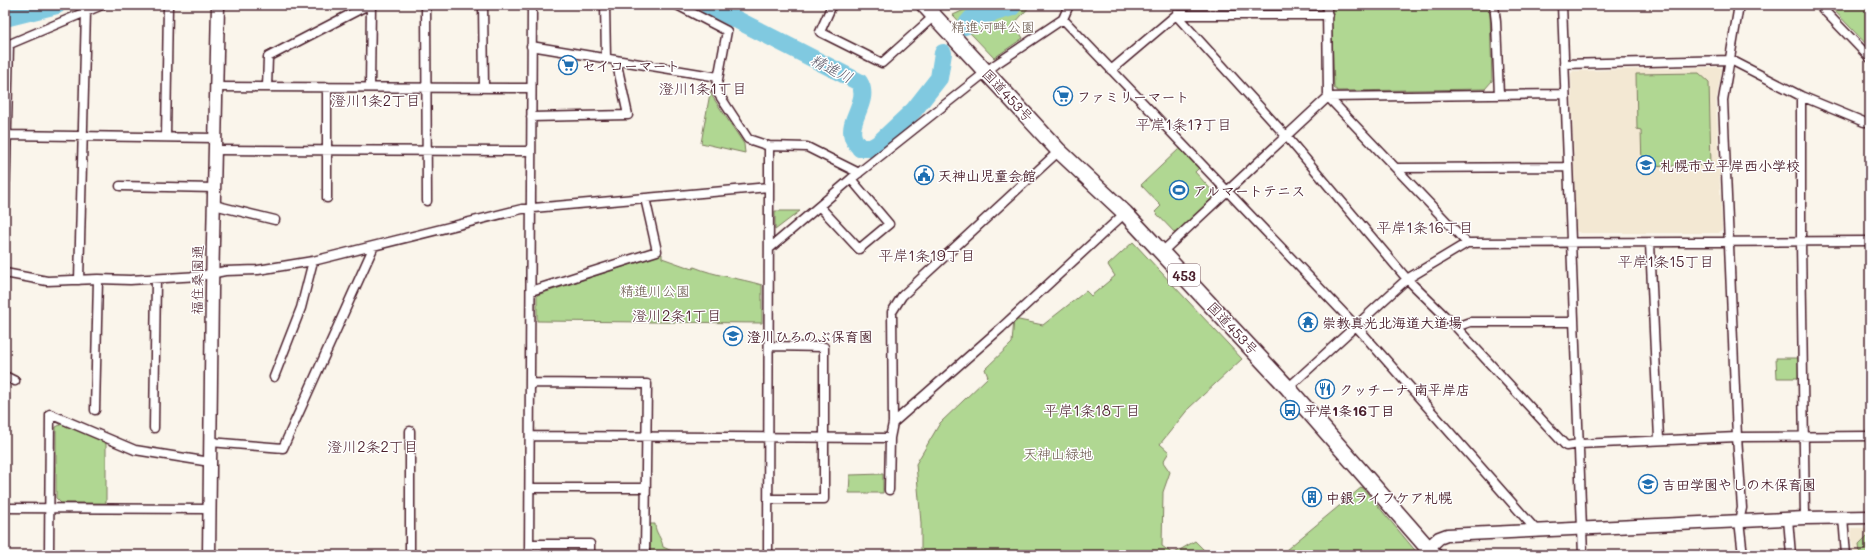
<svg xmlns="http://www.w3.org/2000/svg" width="1875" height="560" font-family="Mali,'Klee One',sans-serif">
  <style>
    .built { fill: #f3e8d3 }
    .green { fill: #b0d792; stroke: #7d7b5e }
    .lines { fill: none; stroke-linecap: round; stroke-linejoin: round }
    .river { stroke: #80c9e0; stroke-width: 18 }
    .street-casing { stroke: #4a1f2b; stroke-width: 11 }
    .secondary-casing { stroke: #4a1f2b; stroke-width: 15 }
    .highway-casing { stroke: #4a1f2b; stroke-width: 18 }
    .street { stroke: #fff; stroke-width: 8 }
    .secondary { stroke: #fff; stroke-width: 12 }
    .highway { stroke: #fff; stroke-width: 15 }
    .labels { text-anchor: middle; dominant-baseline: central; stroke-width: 3; stroke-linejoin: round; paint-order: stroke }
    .shield { fill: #fff; stroke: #80626b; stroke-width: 1 }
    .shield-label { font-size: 13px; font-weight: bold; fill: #4a1f2b }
    .park-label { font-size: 14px; fill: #69564a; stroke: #fff }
    .poi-label { font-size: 14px; font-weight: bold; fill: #4a1f2b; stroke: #fff; text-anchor: start }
    .street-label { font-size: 14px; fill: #4a1f2b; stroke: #fff }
    .water-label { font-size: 15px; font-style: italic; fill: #5d5a6a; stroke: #fff }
    .neighbourhood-label { font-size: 15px; fill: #4a1f2b; stroke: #fff }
  </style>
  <rect width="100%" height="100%" fill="#faf5eb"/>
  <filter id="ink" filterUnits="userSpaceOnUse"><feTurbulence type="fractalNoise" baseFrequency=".025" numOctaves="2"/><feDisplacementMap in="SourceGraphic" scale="8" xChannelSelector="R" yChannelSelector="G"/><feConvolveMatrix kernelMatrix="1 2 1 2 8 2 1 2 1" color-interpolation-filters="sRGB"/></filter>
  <g filter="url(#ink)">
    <!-- built -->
    <path class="built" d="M 1718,67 L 1722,68 L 1716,102 L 1722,229 L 1719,233 L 1580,233 L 1576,231 L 1571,74 L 1573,71 Z
      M 1851,528 L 1870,528 L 1870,555 L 1853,555 Z"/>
    <!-- green -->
    <path class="green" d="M 975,5 L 1031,5 L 1014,24 L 1023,38 L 994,58 L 953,15 Z
      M 1331,5 L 1488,5 L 1490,13 L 1492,81 L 1485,89 L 1338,91 L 1334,88 Z
      M 1829,5 L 1870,5 L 1870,48 Z
      M 1699,73 L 1709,82 L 1711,165 L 1642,167 L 1641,130 L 1637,129 L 1636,74 Z
      M 710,93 L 744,144 L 745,153 L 701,143 Z
      M 1180,148 L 1199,168 L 1195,172 L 1217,196 L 1176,234 L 1155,212 L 1161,206 L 1141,185 Z
      M 775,211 L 800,211 L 775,230 Z
      M 1133,242 L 1242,359 L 1189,408 L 1160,444 L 1169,452 L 1163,462 L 1170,472 L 1163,492 L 1162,546 L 1173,554 L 1195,541 L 1209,555 L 921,555 L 921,523 L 916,464 L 940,423 L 988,377 L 985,369 L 1012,343 L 1014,319 L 1043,325 L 1086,291 L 1091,296 L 1115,276 L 1108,265 Z
      M 662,254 L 662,258 L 693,269 L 694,267 C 716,276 739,278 762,285 L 762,323 L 537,321 L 537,295 Z
      M 1776,358 L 1804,358 L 1804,378 L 1777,378 Z
      M 62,424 L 106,442 L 106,503 L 61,503 L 56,498 L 56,427 Z
      M 883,474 L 883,493 L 849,493 L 850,475 Z
      M 1362,487 L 1419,555 L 1280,555 Z
      M 650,524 L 655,524 C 655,533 662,538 663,547 L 681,555 L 650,555 Z
      M 1868,535 L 1870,535 L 1870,555 L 1860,555 L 1859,544 Z"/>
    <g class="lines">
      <!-- river -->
      <path class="river" d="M 708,5 L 859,82 C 871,100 847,120 853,137 C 854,141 857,144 860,148 L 871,148 L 878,144 L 914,110 L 939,78 L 943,53
        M 5,18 L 57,5
        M 965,26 L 971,19 L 1012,7 L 1013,5"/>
      <!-- street casing -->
      <g class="street-casing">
        <path id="street" d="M 426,5 L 427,201
          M 483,5 L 484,88
          M 605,5 L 606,58
          M 677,5 L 727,31 L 716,90 L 748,139 L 769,146 L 807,147 L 859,173
          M 832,5 L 820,32 L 882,63 L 934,16
          M 1327,5 L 1328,97 L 1467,243
          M 1494,5 L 1496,22 L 1499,95
          M 1562,5 L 1583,555
          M 1739,5 L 1723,100 L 1737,437 L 1742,508 L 1739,521 L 1743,555
          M 1819,5 L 1870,58
          M 1176,15 L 1287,137 L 1407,279 L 1456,327 L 1566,446 L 1579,444 L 1737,437 L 1870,436
          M 1063,19 L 1356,326 L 1536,530
          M 5,46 L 102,5
          M 531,46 L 718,77
          M 1564,64 L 1731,60 L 1801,96 L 1864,122 L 1870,122
          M 1111,70 L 1176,15 L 1328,15
          M 216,87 L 531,88
          M 267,87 L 268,57 L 368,5
          M 370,87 L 371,5
          M 1801,96 L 1801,242 L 1805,518
          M 531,117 L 628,115 L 616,60
          M 5,135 L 215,138
          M 166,137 L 168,5
          M 215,150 L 531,151
          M 1396,168 L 1568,167
          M 120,186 L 214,188
          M 769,187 L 769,146
          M 327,198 L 327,87
          M 5,205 L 9,44
          M 214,205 L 275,220
          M 820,207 L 859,249 L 889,224 L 851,179
          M 1650,243 L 1659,439
          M 770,248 L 851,179 L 996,64 L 1063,19 L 1069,5
          M 1162,252 L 1328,97 L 1565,94
          M 5,273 L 47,281 L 98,279 L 130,280 L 200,276 L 225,271 L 258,270 L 313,261 L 522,209 L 769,187 L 768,555
          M 79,280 L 86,11
          M 531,291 L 657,251 L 645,198
          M 1456,327 L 1470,322 L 1574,322
          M 5,376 L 15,381
          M 274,377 L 301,308 L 313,261
          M 531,383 L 647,384 L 645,555
          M 1288,388 L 1407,279 L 1467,243 L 1870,241
          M 95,410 L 98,279
          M 893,423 L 1001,328 L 1125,213
          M 154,428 L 156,279
          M 530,436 L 890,438
          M 210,442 L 283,448 L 374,246
          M 530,488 L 646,488
          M 889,490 L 890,438 L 893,423 L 892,312 L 902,296 L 1059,151
          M 769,499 L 824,499 L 824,347 L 770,346
          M 5,508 L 209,509
          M 1843,517 L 1846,555
          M 1788,519 L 1791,555
          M 530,544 L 590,544 L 590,555
          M 49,555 L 50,414 L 135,450 L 210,462
          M 410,555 L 410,431
          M 529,555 L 532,5"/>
      </g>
      <!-- secondary casing -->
      <g class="secondary-casing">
        <path id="secondary" d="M 1428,548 L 1439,538 L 1447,535 L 1805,518 L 1870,517
          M 209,555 L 212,289 L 218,5"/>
      </g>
      <!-- highway casing -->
      <g class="highway-casing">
        <path id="highway" d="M 924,5 L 1059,151 L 1125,213 L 1288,388 L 1434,555"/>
      </g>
      <!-- street -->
      <use href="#street" class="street"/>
      <!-- secondary -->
      <use href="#secondary" class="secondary"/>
      <!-- highway -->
      <use href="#highway" class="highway"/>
    </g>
  </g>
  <!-- icons -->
  <defs>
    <g id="supermarket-ring" transform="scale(1)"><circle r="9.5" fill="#fff" stroke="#1f6fb2" stroke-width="1.5"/><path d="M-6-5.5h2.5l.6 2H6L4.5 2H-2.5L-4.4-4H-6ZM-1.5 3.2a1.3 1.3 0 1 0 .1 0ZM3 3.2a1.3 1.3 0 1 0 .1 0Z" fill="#1f6fb2"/></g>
    <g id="school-ring" transform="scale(1)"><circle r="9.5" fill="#fff" stroke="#1f6fb2" stroke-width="1.5"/><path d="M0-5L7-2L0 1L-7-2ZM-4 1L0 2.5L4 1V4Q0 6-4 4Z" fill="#1f6fb2"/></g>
    <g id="civic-ring" transform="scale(1)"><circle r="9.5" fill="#fff" stroke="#1f6fb2" stroke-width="1.5"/><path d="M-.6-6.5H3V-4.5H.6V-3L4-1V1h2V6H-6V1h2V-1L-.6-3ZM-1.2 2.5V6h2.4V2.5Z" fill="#1f6fb2"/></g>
    <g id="stadium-ring" transform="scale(1)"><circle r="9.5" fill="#fff" stroke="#1f6fb2" stroke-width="1.5"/><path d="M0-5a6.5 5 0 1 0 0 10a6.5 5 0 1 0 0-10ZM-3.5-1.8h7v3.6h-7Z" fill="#1f6fb2"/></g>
    <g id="temple-ring" transform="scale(1)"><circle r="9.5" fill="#fff" stroke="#1f6fb2" stroke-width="1.5"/><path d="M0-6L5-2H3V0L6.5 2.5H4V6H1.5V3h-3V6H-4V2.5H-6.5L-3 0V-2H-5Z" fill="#1f6fb2"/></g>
    <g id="restaurant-ring" transform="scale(1)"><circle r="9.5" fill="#fff" stroke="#1f6fb2" stroke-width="1.5"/><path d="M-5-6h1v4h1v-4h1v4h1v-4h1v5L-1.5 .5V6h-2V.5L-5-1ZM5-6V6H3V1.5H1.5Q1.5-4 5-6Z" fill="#1f6fb2"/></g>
    <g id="bus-ring" transform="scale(1)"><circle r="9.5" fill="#fff" stroke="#1f6fb2" stroke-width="1.5"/><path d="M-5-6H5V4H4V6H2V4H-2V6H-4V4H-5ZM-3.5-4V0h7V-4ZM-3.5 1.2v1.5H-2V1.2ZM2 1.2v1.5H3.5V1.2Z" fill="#1f6fb2"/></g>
    <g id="building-ring" transform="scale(1)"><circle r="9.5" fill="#fff" stroke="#1f6fb2" stroke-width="1.5"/><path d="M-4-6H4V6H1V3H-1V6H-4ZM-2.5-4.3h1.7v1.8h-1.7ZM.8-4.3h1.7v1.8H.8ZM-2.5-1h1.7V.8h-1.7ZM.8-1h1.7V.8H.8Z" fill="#1f6fb2"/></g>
  </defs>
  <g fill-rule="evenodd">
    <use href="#supermarket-ring" x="568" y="65"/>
    <use href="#supermarket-ring" x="1063" y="96"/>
    <use href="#school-ring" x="1646" y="165"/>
    <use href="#civic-ring" x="924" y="175"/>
    <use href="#stadium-ring" x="1179" y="190"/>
    <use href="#temple-ring" x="1308" y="322"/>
    <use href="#school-ring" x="733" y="336"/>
    <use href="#restaurant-ring" x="1325" y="389"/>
    <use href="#bus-ring" x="1290" y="410"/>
    <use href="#school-ring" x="1648" y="484"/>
    <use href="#building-ring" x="1312" y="497"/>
  </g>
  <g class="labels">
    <!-- shield labels -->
    <rect class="shield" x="1168" y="264" width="32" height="22" rx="3"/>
    <g class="shield-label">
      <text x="1184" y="275">453</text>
    </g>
    <!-- park labels -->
    <g class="park-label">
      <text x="993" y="26">精進河畔公園</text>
      <text x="655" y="290">精進川公園</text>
      <text x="1058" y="453">天神山緑地</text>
    </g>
    <!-- poi labels -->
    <g class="poi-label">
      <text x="582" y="65">セイコーマート</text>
      <text x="1077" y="96">ファミリーマート</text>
      <text x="1660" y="165">札幌市立平岸西小学校</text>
      <text x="938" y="175">天神山児童会館</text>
      <text x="1193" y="190">アルマートテニス</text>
      <text x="1322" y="322">崇教真光北海道大道場</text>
      <text x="747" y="336">澄川ひろのぶ保育園</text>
      <text x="1339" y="389">クッチーナ 南平岸店</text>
      <text x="1304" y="410">平岸1条16丁目</text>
      <text x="1662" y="484">吉田学園やしの木保育園</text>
      <text x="1326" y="497">中銀ライフケア札幌</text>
    </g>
    <!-- street labels -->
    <g class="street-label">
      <text transform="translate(1008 95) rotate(47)">国道453号</text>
      <text transform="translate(197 280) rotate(-89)">福住桑園通</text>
      <text transform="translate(1233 328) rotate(47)">国道453号</text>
    </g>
    <!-- water labels -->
    <g class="water-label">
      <text transform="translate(832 68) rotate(27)">精進川</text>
    </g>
    <!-- neighbourhood labels -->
    <g class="neighbourhood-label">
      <text x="703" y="88">澄川1条1丁目</text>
      <text x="376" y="100">澄川1条2丁目</text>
      <text x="1184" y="124">平岸1条17丁目</text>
      <text x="1425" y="227">平岸1条16丁目</text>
      <text x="927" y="255">平岸1条19丁目</text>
      <text x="1666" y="261">平岸1条15丁目</text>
      <text x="677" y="315">澄川2条1丁目</text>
      <text x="1092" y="410">平岸1条18丁目</text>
      <text x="373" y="446">澄川2条2丁目</text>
    </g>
  </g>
  <!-- margin -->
  <rect width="1875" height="560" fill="none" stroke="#fff" stroke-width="20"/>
  <rect x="10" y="10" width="1855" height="540" fill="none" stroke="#4a1f2b" stroke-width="1.5" filter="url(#ink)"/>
</svg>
